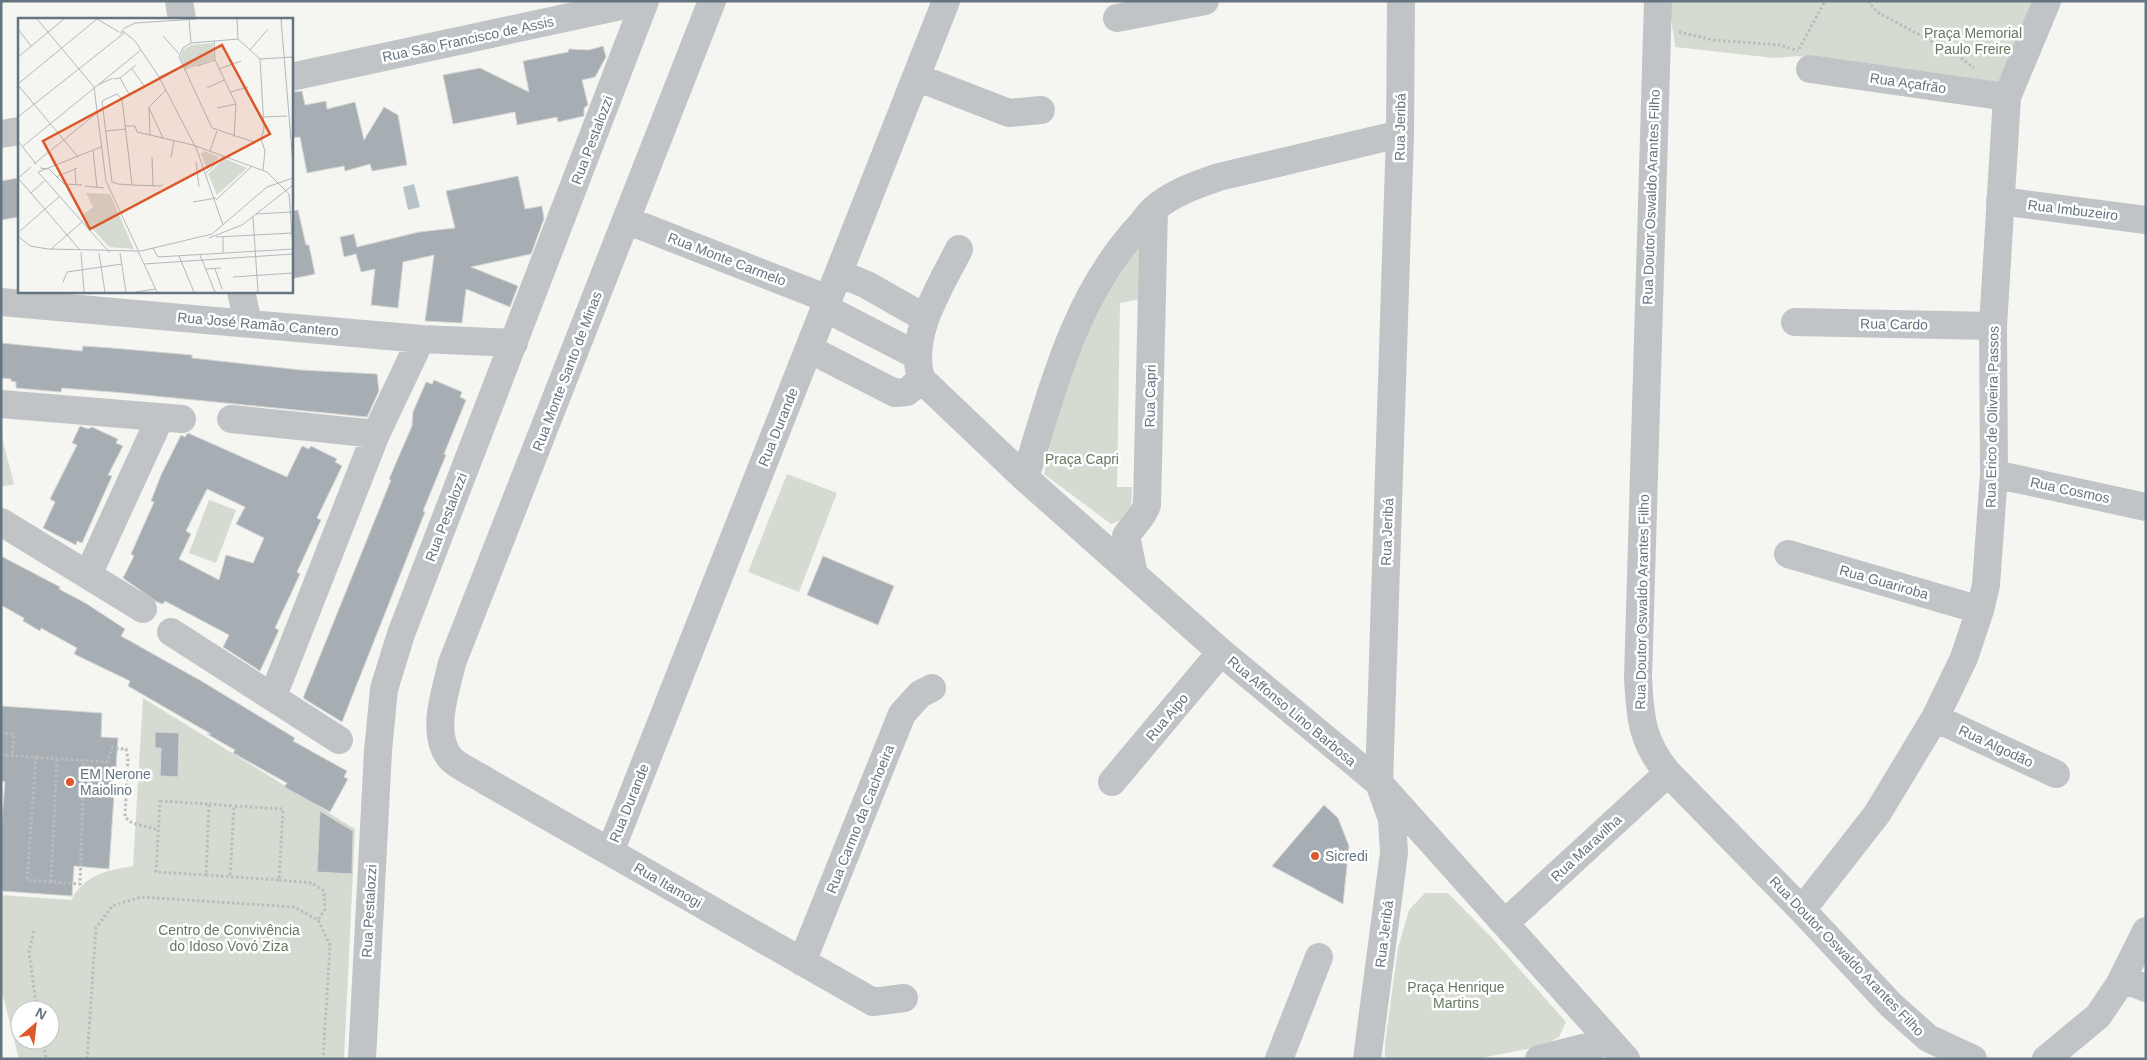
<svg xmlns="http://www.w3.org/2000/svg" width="2147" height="1060" font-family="Arial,sans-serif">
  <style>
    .green { fill: #d6dbd2; fill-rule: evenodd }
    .water { fill: #b8c3c7 }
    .building { fill: #a7aeb3; stroke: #d6d6d4; fill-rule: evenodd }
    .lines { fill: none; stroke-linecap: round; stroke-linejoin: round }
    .path { stroke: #babcbe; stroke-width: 3; stroke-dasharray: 2.5 2.5; stroke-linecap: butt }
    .minor { stroke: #c0c4c7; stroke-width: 28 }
    .poi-dot { fill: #dc5729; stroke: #fff; stroke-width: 2 }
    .labels { text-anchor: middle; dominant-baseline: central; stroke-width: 5; stroke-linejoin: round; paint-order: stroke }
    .park-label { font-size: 14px; fill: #677963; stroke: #fff }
    .street-label { font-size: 14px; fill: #657481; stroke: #fff }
    .poi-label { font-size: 14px; fill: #657481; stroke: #fff; text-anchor: start }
    .inset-road { fill: none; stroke: #b2b9bd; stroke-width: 1 }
    .view { fill: #dc5729; fill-opacity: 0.15; stroke: #dc5729; stroke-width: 2.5 }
    .inset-edge { fill: none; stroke: #657481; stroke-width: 2.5 }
  </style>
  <rect width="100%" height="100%" fill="#f5f5f1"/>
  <!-- green -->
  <path class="green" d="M 1669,1 L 2035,1 L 1999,85 L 1797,56 L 1774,58 L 1675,47 Z
    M 1140,242 L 1140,299 L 1120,303 L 1117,487 L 1132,487 C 1131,509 1134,516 1111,524 L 1044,474 L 1057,407 L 1100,302 Z
    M 1,434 L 14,484 L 1,487 Z
    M 787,474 L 837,493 L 799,592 L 748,572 Z
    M 209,500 L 236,510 L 216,563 L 189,553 Z
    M 143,698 L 355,829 L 344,1059 L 19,1059 L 1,988 L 1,895 L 71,900 C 86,874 105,871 133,866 ZM 20,1010 L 50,1010 L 50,1040 L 20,1040 Z
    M 1425,893 L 1448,893 L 1492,938 L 1566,1022 L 1559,1037 L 1543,1046 L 1476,1059 L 1385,1059 L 1385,1044 L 1398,948 L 1409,910 Z"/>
  <!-- water -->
  <path class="water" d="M 414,184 L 420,207 L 408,210 L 403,187 Z"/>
  <!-- building -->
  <path class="building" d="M 603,46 L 606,57 L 595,77 L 582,80 L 588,105 L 584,108 L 584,116 L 558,122 L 557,117 L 517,125 L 515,112 L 453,124 L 443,75 L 480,68 L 529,92 L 523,61 L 568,52 L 569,49 L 589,50 Z
    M 302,91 L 305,105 L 326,101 L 327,109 L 355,102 L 364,140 L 384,107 L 398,115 L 407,165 L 372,171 L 370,164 L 345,171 L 344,166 L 307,173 L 300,137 L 291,138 L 291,92 Z
    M 518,176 L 525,209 L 542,206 L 544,219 L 531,254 L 471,267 L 518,286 L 510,307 L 466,289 L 462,323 L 425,321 L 434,255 L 403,262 L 398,308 L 371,305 L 375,269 L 361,272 L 356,254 L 344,257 L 340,237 L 354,234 L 357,247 L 419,232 L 455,228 L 446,191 Z
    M 17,178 L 19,217 L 1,220 L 1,181 Z
    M 298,210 L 306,245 L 309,245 L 315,274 L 291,279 L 291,211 Z
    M 1,343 L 82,351 L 83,346 L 112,348 L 192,355 L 192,358 L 301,370 L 377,374 L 379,391 L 367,417 L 124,393 L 62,388 L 61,392 L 16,388 L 16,382 L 11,381 L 11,379 L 1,378 Z
    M 434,380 L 462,392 L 460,397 L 466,400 L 444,454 L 446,455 L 423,511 L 425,512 L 342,722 L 303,698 L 391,480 L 389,479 L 412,426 L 413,412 L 426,382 L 432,384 Z
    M 80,426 L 88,429 L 92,427 L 118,439 L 116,443 L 123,446 L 108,475 L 112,476 L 82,543 L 77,541 L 76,545 L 43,528 L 55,502 L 50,499 L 77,445 L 72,443 Z
    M 188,433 L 287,477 L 302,446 L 309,449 L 311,446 L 337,459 L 335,462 L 342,466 L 317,518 L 321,520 L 297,572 L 300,574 L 275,628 L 279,630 L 260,671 L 223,647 L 229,635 L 165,601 L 163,604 L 157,602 L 123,578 L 134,556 L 131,554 L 154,502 L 151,501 L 161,475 L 181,435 L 185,437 ZM 207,489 L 245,507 L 236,524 L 264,538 L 253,563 L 226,555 L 219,580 L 179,559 L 191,534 L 186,531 Z
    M 1,556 L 60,587 L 59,589 L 87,604 L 125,629 L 121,636 L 203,682 L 295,738 L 293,741 L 347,771 L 344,777 L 348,779 L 330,812 L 284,787 L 287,783 L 233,753 L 235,750 L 207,734 L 211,734 L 128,686 L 130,681 L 74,654 L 77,648 L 41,628 L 40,631 L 23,621 L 24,618 L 1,605 Z
    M 823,556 L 894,586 L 878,625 L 807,595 Z
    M 1,706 L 102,713 L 101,737 L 118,738 L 109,869 L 74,866 L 72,896 L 1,891 L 1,831 L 5,782 L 1,781 Z
    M 155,732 L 179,733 L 178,777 L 160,776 L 161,748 L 155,748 Z
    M 1324,805 L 1338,818 L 1349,846 L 1343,904 L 1272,866 Z
    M 320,811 L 353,831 L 352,874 L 317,872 Z"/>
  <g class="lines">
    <!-- path -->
    <path class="path" d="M 1868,1 L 1877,12 L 1957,55 L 1974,68
      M 1679,32 L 1713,40 L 1780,45 L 1798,51
      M 1799,49 L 1825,1
      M 1,733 L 14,734 L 12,756
      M 1,755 L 107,762 L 112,748 L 126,749 L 128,759 L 125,817 L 132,823 L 159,830
      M 36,757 L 27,880 L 80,884 L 84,760
      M 160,801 L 209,804 L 206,875 L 156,872 Z
      M 209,804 L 234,806
      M 206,875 L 279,880 L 283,809 L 234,806 L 230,877
      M 279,880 L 312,883 L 324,891 L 325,909 L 318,920
      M 51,882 L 57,759
      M 34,931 L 29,952 L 37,1010
      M 43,1040 L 46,1059
      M 87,1059 L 96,928 L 112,906 L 141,897 L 294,907 L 318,920 L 330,945 L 323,1059"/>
    <!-- minor -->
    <path class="minor" d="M 179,1 L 182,19
      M 712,1 L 452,663 C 446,690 430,733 450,758 C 458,767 476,774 486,781 L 873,1002 L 904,998
      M 1658,1 L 1638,678 C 1640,717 1642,743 1668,773 L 1802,910 L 1891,1005 L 1928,1038 L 1973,1059
      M 1117,18 L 1205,1
      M 1810,69 L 2007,97
      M 291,77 L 644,1
      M 916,77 L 1009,113 L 1041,110
      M 1,134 L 19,131
      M 2000,201 L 2146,220
      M 626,220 L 828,299
      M 959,249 C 940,288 908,334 921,379 L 1025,478 L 1221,652 L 1379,783 L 1626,1059
      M 839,273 L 867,285 L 925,318
      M 241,291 L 248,323
      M 1,302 L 421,339 L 514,343
      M 825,308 L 918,356
      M 1795,322 L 1993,326
      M 809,349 L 895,393 L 907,392 L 921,379
      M 1,404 L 182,419
      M 231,419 L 376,434
      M 1994,474 L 2146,507
      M 1025,478 C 1052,391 1073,302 1134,232 C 1141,225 1147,216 1154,209 C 1172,193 1196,185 1219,177 L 1400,134
      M 1,522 L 143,609
      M 1788,554 L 1980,610
      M 88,575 L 160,418
      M 1134,575 L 1126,536 C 1133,525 1143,517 1147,505 L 1154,209
      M 171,632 L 339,740
      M 273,696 L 376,434 L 421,339
      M 1935,718 L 2056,774
      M 1112,782 L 1221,652
      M 610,852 L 946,1
      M 1802,910 L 1877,814 L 1935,718 L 1964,658 L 1980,610 L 1986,585 L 1994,474 L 1993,326 L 2007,97 L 2047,1
      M 1505,923 L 1668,773
      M 802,962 L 902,714 L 920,694 L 932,688
      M 2122,979 L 2146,988
      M 362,1059 L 378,751 L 384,689 L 401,634 L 645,1
      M 1279,1059 L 1319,957
      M 1367,1059 L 1394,853 L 1392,819 L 1379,783 L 1400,134 L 1401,1
      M 1539,1059 L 1610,1041
      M 2046,1059 L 2098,1016 L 2119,985 L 2146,931"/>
  </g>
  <!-- markers -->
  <g class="poi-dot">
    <circle cx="70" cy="782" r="5"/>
    <circle cx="1315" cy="856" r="5"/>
  </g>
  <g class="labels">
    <!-- park labels -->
    <g class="park-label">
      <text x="1973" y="33">Praça Memorial<tspan x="1973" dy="16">Paulo Freire</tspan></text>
      <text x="1082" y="459">Praça Capri</text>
      <text x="229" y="930">Centro de Convivência<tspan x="229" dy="16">do Idoso Vovó Ziza</tspan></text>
      <text x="1456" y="987">Praça Henrique<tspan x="1456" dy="16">Martins</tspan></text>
    </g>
    <!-- street labels -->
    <g class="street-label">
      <text transform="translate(468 39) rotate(-12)">Rua São Francisco de Assis</text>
      <text transform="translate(1908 83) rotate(8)">Rua Açafrão</text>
      <text transform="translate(1400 127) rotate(-89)">Rua Jeribá</text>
      <text transform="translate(592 140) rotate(-69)">Rua Pestalozzi</text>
      <text transform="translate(1651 197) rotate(-88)">Rua Doutor Oswaldo Arantes Filho</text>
      <text transform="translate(2073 210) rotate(7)">Rua Imbuzeiro</text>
      <text transform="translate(727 259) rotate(21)">Rua Monte Carmelo</text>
      <text transform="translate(258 324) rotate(5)">Rua José Ramão Cantero</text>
      <text transform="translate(1894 324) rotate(1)">Rua Cardo</text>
      <text transform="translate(567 371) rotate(-69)">Rua Monte Santo de Minas</text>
      <text transform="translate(1150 396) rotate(-89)">Rua Capri</text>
      <text transform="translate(1992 417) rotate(-89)">Rua Erico de Oliveira Passos</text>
      <text transform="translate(778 427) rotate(-68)">Rua Durande</text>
      <text transform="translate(2070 490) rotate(12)">Rua Cosmos</text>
      <text transform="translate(446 517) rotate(-69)">Rua Pestalozzi</text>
      <text transform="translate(1387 532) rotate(-88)">Rua Jeribá</text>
      <text transform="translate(1884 582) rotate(16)">Rua Guariroba</text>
      <text transform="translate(1642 602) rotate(-89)">Rua Doutor Oswaldo Arantes Filho</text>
      <text transform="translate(1292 711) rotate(40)">Rua Affonso Lino Barbosa</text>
      <text transform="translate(1167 717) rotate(-50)">Rua Aipo</text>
      <text transform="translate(1996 746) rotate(25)">Rua Algodão</text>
      <text transform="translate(629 803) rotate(-68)">Rua Durande</text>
      <text transform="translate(860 819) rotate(-68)">Rua Carmo da Cachoeira</text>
      <text transform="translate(1586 848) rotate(-43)">Rua Maravilha</text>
      <text transform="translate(668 885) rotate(30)">Rua Itamogi</text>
      <text transform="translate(369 911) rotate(-87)">Rua Pestalozzi</text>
      <text transform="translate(1384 934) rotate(-83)">Rua Jeribá</text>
      <text transform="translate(1847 956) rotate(46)">Rua Doutor Oswaldo Arantes Filho</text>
    </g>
    <!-- poi labels -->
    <g class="poi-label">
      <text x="80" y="774">EM Nerone<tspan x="80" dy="16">Maiolino</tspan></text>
      <text x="1325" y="856">Sicredi</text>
    </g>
  </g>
  <!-- overview -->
  <g transform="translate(18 18)">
    <rect width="275" height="275" fill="#f5f5f1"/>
    <path d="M 195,25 L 196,41 L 167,52 L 162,40 L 165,32 L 173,27 ZM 186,133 L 201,139 L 189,151 L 183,136 ZM 206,140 L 229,150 L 199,177 L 190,156 ZM 68,175 L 92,176 L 116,231 L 91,229 L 63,198 L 75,189 Z" fill="#d6dbd2"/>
    <path class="inset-road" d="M 19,1 L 76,69 L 88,163 L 120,232M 79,1 L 101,14M 171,1 L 173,25M 219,1 L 220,21M 263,1 L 275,146M 0,11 L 13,28M 105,11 L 117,5 L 178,1M 106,14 L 117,23 L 141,59 L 179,132 L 205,207M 145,18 L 161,36M 220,21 L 242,41 L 246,111 L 243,121 L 236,124 L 194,110 L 161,39 L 165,30 L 173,25 ZM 196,23 L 197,42 L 218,86 L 216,119M 232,32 L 250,11M 0,39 L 46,1M 242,41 L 275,39M 179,48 L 197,42M 114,51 L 127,69M 201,51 L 223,43M 141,59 L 163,49M 102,60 L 111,76M 96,61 L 102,60 L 118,47M 0,66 L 79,1M 0,67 L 60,139M 80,67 L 95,60M 189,70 L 206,62M 213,74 L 230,69M 131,90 L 145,120M 199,90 L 218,86M 0,99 L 105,16 L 105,12 L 102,16M 245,99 L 269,98M 107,108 L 117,108 L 119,114M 87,113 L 108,111M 119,114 L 175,127 L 249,154 L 271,176 L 275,231M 132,117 L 131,89 L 148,72M 243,121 L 247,133 L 245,152M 0,123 L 18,146M 5,128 L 123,32M 75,132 L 79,169M 192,133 L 199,113M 134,139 L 135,168M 153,139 L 156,123M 178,144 L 181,169M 16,146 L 79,95M 22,150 L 31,151 L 46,166 L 64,167M 57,151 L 58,167M 20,154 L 92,235M 20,154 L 83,129M 188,155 L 206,138M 38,159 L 59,150M 0,160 L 62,232M 0,160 L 13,149M 114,167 L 104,81 L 99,76 L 84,83 L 94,164 L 100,166 L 114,167 L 143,168 L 145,166M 67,168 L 86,170M 13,175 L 26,163M 198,182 L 234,148M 175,184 L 198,180M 238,196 L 275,194M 235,199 L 240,274M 2,213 L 42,178M 0,218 L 12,228 L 30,231 L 123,233 L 194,216 L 249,169 L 275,160M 198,219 L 274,215M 205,219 L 205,235M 191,220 L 224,207 L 275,167M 135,230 L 140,239 L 275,231M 33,231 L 65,203M 120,233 L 139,274M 63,234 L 66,274M 81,235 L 87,274M 102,235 L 108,274M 182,237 L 197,274M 161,238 L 176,274M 126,246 L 275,236M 188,251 L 203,250M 197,251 L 204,271M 215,259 L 275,255M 45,264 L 49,254 L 104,246M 118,274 L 137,271"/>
    <path class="view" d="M 204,27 L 252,116 L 72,211 L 25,123 Z"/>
    <rect width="275" height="275" class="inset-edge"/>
  </g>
  <!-- border -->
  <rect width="2147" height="1060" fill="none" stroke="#657481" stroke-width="5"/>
  <!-- north arrow -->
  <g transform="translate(35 1025) rotate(28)"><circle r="24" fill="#ffffff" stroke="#c1c7cd"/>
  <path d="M0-4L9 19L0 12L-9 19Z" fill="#dc5729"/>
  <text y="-8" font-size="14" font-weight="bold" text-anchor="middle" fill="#657481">N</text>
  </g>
</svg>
